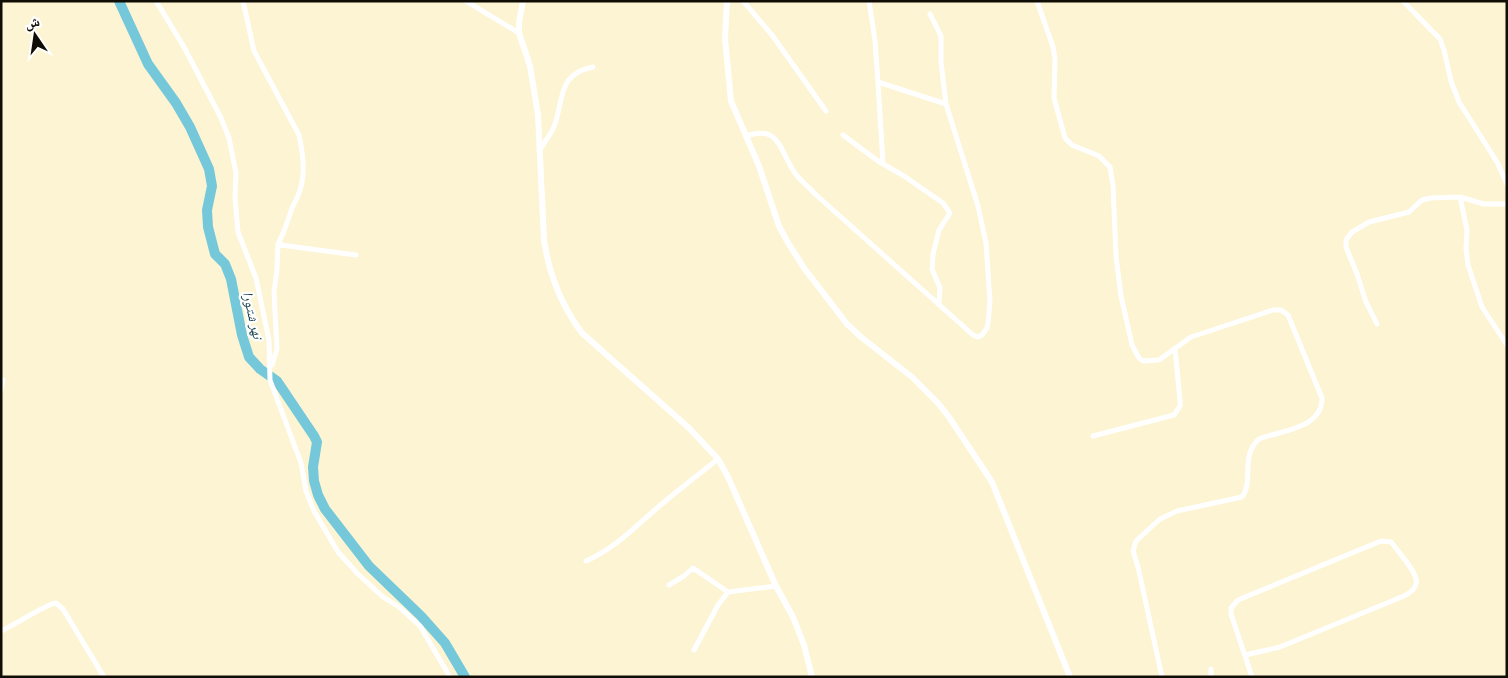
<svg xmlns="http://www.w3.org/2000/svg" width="1508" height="678" font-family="Roboto,'Noto Naskh Arabic',sans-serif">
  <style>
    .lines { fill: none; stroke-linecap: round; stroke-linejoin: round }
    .river { stroke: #74c8da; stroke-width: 10 }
    .minor { stroke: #fff; stroke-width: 5 }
    .tertiary { stroke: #fff; stroke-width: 6 }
    .labels { text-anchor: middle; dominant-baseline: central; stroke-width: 4.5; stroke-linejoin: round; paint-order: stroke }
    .water-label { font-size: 14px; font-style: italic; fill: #1e464e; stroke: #fff }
  </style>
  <rect width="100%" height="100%" fill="#fdf4d3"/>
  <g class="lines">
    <!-- river -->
    <path class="river" d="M 119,1 L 148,64 L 176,103 L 190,127 L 209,169 L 212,186 L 207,210 L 208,227 L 215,254 L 225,264 L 231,279 L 242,335 L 249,357 L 260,369 L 277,381 L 314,436 L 317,442 L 313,467 L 314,481 L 318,495 L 325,509 L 369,566 L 421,616 L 445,643 L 465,677"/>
    <!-- minor -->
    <path class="minor" d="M 156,1 L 184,47 L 221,118 L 229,138 L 236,173 L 235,198 L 238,232 L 256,278 L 269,340 L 270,380 L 301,463 L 306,491 L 314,511 L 338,552 L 358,574 L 383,597 L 399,607 L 420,626 L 450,677
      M 243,1 L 254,51 L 299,135 C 303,154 306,174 299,193 C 297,199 293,205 291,211 C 287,223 284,233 278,244 L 288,246 L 356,255
      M 466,1 L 519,33
      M 743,1 L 772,35 L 826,111
      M 869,1 L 875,41 L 878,82 L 946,104
      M 1037,1 L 1053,47 L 1055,59 L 1054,98 L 1065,138 L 1072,145 L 1099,156 L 1110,167 L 1113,185 L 1116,256 L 1121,296 L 1132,345 L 1139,358 L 1143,361 L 1159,360 L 1191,337 L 1273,310 L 1281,310 L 1288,315 L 1322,398 C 1322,429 1282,430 1259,439 C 1240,455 1254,482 1242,497 L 1177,511 L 1160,519 L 1136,541 L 1133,551 L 1138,567 L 1162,677
      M 1403,1 L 1440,39 L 1444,50 L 1451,81 L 1459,102 L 1497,162 L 1507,184
      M 878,82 L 883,164
      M 843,135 L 878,161 L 904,176 L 943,203 L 950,213 L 939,230 L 933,254 L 932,269 L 940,288 L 939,305
      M 746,136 C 779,125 779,148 793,170 C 798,179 807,185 814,193 L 973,335 L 978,337 L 982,335 L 987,328 L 988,323 L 990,302 L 986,243 L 978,206 L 946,104 L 941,62 L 941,36 L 930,14
      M 541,148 C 546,140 552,133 555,124 C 564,97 558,74 593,67
      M 1460,197 L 1467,230 L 1466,249 L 1468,265 L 1482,307 L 1507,345
      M 1377,324 L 1366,302 L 1357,274 L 1346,247 L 1346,240 L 1352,232 L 1369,222 L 1409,212 L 1422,200 L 1431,198 L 1460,197 L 1484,204 L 1507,204
      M 272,365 L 277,349 L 274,292 L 277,270 L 278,244
      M 1,390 L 3,380
      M 1093,436 L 1174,415 L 1180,406 L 1180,401 L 1175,348
      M 586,561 C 614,549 634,528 657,508 C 677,491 698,475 718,459
      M 669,585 L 684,576 L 693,568 L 728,592
      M 1,631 C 13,626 48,603 56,603 L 63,609 L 104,677
      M 694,650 L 718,605 L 728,592 L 776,586
      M 1245,655 L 1280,647 L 1404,596 C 1424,586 1416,575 1406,561 C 1401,555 1396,548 1391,542 L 1381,541 L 1238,600 L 1231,608 L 1231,614 L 1252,677
      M 1211,669 L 1211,677"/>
    <!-- tertiary -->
    <path class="tertiary" d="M 523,1 L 519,22 L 519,33 L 530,66 L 538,115 L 544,240 C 549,274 561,305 582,333 L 689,428 L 718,459 L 728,477 L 776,586 L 793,617 L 804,645 L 812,677
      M 727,1 L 725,39 L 731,101 L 759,166 L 779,226 L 787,241 L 804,268 L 847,324 L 861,337 L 912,377 L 937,402 L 949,417 L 992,482 L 1070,677"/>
  </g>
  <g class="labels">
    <!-- water labels -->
    <g class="water-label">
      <text transform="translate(253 315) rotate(77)">نهر شتورا</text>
    </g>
  </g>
  <!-- border -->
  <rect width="1508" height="678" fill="none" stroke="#100d04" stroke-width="5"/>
  <!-- north arrow -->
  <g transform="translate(35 35) rotate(347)" stroke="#ffffff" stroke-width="4" paint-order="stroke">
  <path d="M0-4L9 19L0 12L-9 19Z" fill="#100d04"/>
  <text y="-8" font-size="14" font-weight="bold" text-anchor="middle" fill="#100d04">ش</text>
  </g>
</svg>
